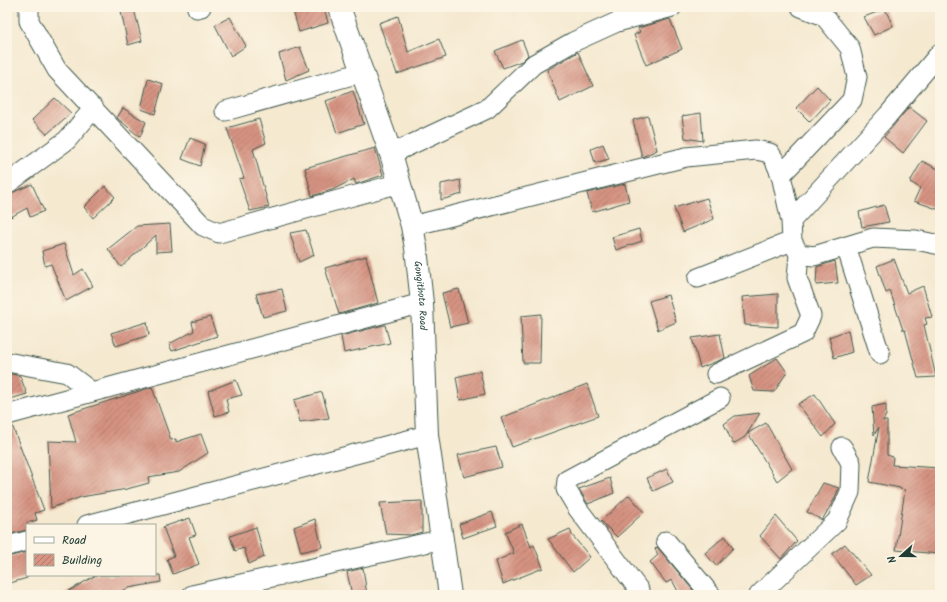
<svg xmlns="http://www.w3.org/2000/svg" width="947" height="602" font-family="Kalam,sans-serif">
  <style>
    .building { fill: url(#building-hatch) }
    .lines { fill: none; stroke-linecap: round; stroke-linejoin: round }
    .minor-casing { stroke: #3f574b; stroke-width: 21 }
    .tertiary-casing { stroke: #3f574b; stroke-width: 24 }
    .minor { stroke: #fff; stroke-width: 19 }
    .tertiary { stroke: #fff; stroke-width: 22 }
    .labels { text-anchor: middle; dominant-baseline: central; stroke-width: 3; stroke-linejoin: round; paint-order: stroke }
    .street-label { font-size: 10px; fill: #1f3d34; stroke: #fcf5e5 }
  </style>
  <defs>
    <pattern id="building-hatch" width="6" height="6" patternUnits="userSpaceOnUse"><rect width="6" height="6" fill="#d69382"/><path d="M-1 1l2-2M0 6l6-6M5 7l2-2" fill="none" stroke="#ad796b"/></pattern>
  </defs>
  <rect width="100%" height="100%" fill="#fcf5e5"/>
  <filter id="ink" filterUnits="userSpaceOnUse"><feTurbulence type="fractalNoise" baseFrequency=".025" numOctaves="2"/><feDisplacementMap in="SourceGraphic" scale="8" xChannelSelector="R" yChannelSelector="G"/><feConvolveMatrix kernelMatrix="1 2 1 2 8 2 1 2 1" color-interpolation-filters="sRGB"/></filter>
  <filter id="wash" filterUnits="userSpaceOnUse"><feTurbulence type="fractalNoise" baseFrequency=".012" numOctaves="4" result="noise"/><feDisplacementMap in="SourceGraphic" scale="16" xChannelSelector="R" yChannelSelector="G"/><feGaussianBlur stdDeviation="0.9" result="paint"/><feColorMatrix in="noise" values="0 0 0 0 0 0 0 0 0 0 0 0 0 0 0 0 0 1.4 0 .05"/><feComposite in="paint" operator="in"/></filter>
  <g filter="url(#wash)">
    <rect width="100%" height="100%" fill="#f5e9d0"/>
    <g id="blocks">
      <!-- building -->
      <path class="building" d="M 292,7 L 324,7 L 328,23 L 299,32 Z
        M 134,9 L 142,41 L 128,45 L 121,11 Z
        M 885,9 L 893,26 L 874,35 L 864,17 Z
        M 398,16 L 408,52 L 439,39 L 446,57 L 397,74 L 379,23 Z
        M 230,17 L 246,46 L 231,56 L 215,25 Z
        M 670,19 L 682,49 L 646,65 L 634,35 L 640,32 L 638,28 Z
        M 522,40 L 528,55 L 522,61 L 503,68 L 495,51 Z
        M 300,47 L 309,70 L 286,80 L 279,54 Z
        M 578,52 L 593,86 L 560,102 L 547,70 Z
        M 148,79 L 163,84 L 155,114 L 141,109 Z
        M 817,86 L 830,100 L 810,122 L 796,108 Z
        M 353,91 L 364,124 L 337,133 L 326,101 Z
        M 55,98 L 71,113 L 47,134 L 32,120 Z
        M 909,107 L 927,121 L 903,153 L 884,137 Z
        M 123,108 L 146,122 L 140,137 L 117,118 Z
        M 701,113 L 703,141 L 685,138 L 682,116 Z
        M 648,116 L 657,150 L 642,157 L 633,120 Z
        M 259,119 L 266,143 L 253,149 L 269,207 L 250,211 L 239,179 L 244,178 L 227,128 Z
        M 190,138 L 205,144 L 200,166 L 182,159 Z
        M 603,144 L 609,159 L 595,163 L 591,149 Z
        M 375,148 L 383,175 L 356,184 L 354,179 L 332,190 L 312,196 L 305,168 Z
        M 922,161 L 940,170 L 940,210 L 914,201 L 920,188 L 910,182 Z
        M 460,180 L 462,194 L 441,200 L 441,184 Z
        M 32,184 L 44,211 L 30,217 L 27,208 L 7,219 L 7,195 Z
        M 625,184 L 629,201 L 592,212 L 587,193 Z
        M 105,186 L 115,197 L 93,218 L 84,207 Z
        M 707,198 L 714,219 L 683,232 L 674,208 Z
        M 884,205 L 889,222 L 862,227 L 859,212 Z
        M 170,224 L 172,251 L 156,252 L 156,235 L 121,267 L 108,249 L 137,226 Z
        M 639,229 L 642,241 L 616,250 L 612,237 Z
        M 306,230 L 314,255 L 299,262 L 290,233 Z
        M 64,244 L 74,275 L 83,269 L 93,286 L 66,301 L 51,264 L 45,266 L 42,251 Z
        M 366,256 L 378,303 L 339,314 L 325,268 Z
        M 894,259 L 907,293 L 923,286 L 932,317 L 925,318 L 927,324 L 924,325 L 936,377 L 918,378 L 905,330 L 903,330 L 890,291 L 886,293 L 877,266 Z
        M 835,261 L 838,283 L 816,285 L 817,267 Z
        M 282,289 L 287,311 L 263,317 L 256,294 Z
        M 459,289 L 468,323 L 450,327 L 442,293 Z
        M 778,294 L 778,327 L 745,325 L 742,297 Z
        M 668,295 L 676,322 L 658,330 L 649,301 Z
        M 541,314 L 540,363 L 523,363 L 521,316 Z
        M 210,317 L 217,336 L 172,351 L 169,344 L 194,331 L 192,322 Z
        M 147,322 L 149,335 L 116,346 L 111,333 Z
        M 384,325 L 385,325 L 390,343 L 344,353 L 341,336 Z
        M 848,330 L 852,352 L 834,358 L 829,337 Z
        M 720,334 L 725,358 L 700,368 L 692,338 Z
        M 777,358 L 787,372 L 774,392 L 754,391 L 749,376 Z
        M 480,371 L 485,394 L 460,400 L 456,377 Z
        M 8,373 L 20,376 L 27,394 L 7,400 L 7,374 Z
        M 236,380 L 242,395 L 226,399 L 229,412 L 215,416 L 208,391 Z
        M 587,384 L 598,416 L 512,447 L 501,418 Z
        M 152,387 L 171,440 L 176,439 L 176,442 L 201,434 L 208,453 L 179,472 L 148,477 L 149,483 L 127,489 L 81,497 L 51,508 L 48,441 L 76,442 L 68,414 Z
        M 322,392 L 329,418 L 300,422 L 294,400 Z
        M 815,394 L 835,424 L 823,437 L 798,404 Z
        M 886,404 L 886,415 L 883,421 L 887,421 L 887,455 L 893,457 L 892,465 L 940,468 L 940,546 L 938,554 L 896,550 L 905,490 L 900,489 L 900,488 L 869,482 L 879,427 L 874,435 L 872,407 Z
        M 760,413 L 745,437 L 733,444 L 724,424 L 735,416 Z
        M 766,423 L 792,469 L 777,481 L 748,433 Z
        M 12,425 L 44,510 L 35,513 L 37,520 L 27,523 L 27,530 L 7,535 L 7,426 Z
        M 496,447 L 502,467 L 464,477 L 458,455 Z
        M 667,469 L 673,482 L 653,491 L 647,478 Z
        M 610,478 L 614,493 L 588,504 L 579,489 Z
        M 823,483 L 839,488 L 834,500 L 822,520 L 807,512 Z
        M 629,495 L 644,512 L 617,537 L 601,521 Z
        M 422,501 L 422,532 L 411,535 L 386,534 L 380,503 Z
        M 492,512 L 497,526 L 463,538 L 459,524 Z
        M 776,516 L 797,541 L 781,559 L 760,536 Z
        M 190,518 L 196,535 L 189,537 L 199,564 L 173,574 L 167,559 L 174,556 L 163,527 Z
        M 315,519 L 322,547 L 301,552 L 294,527 Z
        M 522,524 L 531,547 L 534,545 L 543,568 L 503,584 L 496,561 L 514,553 L 505,532 Z
        M 256,527 L 264,557 L 249,564 L 244,548 L 235,551 L 230,536 Z
        M 570,529 L 572,535 L 590,557 L 573,572 L 548,539 Z
        M 725,536 L 733,548 L 716,566 L 705,553 Z
        M 845,544 L 871,575 L 856,585 L 832,554 Z
        M 657,547 L 658,548 L 697,595 L 680,595 L 672,580 L 666,583 L 650,562 L 658,555 L 655,549 Z
        M 27,552 L 27,578 L 7,584 L 7,557 Z
        M 363,568 L 367,595 L 352,595 L 347,572 Z
        M 96,575 L 160,575 L 161,582 L 129,588 L 112,595 L 62,595 Z"/>
    </g>
  </g>
  <g filter="url(#ink)">
    <use href="#blocks" fill-opacity="0" stroke="#3f574b" stroke-width="1"/>
    <g class="lines">
      <!-- minor casing -->
      <g class="minor-casing">
        <path id="minor" d="M 29,7 L 29,21 L 57,70 L 203,226 L 219,233 L 400,183
          M 197,8 L 201,7
          M 225,111 L 363,72
          M 391,154 L 487,109 L 534,64 L 573,42 L 617,22 L 672,7
          M 7,184 L 67,140 L 94,108
          M 791,221 L 888,115 L 940,53
          M 412,226 L 686,157 L 756,150 L 770,153 L 775,161 L 781,175
          M 846,246 L 880,354
          M 799,254 L 814,256 L 873,238 L 916,240 L 940,245
          M 698,278 L 792,241
          M 7,362 L 67,373 L 92,392
          M 716,374 L 803,333 L 811,316 L 797,278 L 799,254 L 792,241 L 791,221 L 781,175 L 852,100 L 857,77 L 850,48 L 824,16 L 801,7
          M 7,415 L 422,303
          M 87,525 L 427,435
          M 666,541 L 711,595
          M 7,546 L 27,541
          M 192,595 L 443,539
          M 640,595 L 639,590 L 578,509 L 566,489 L 567,480 L 720,398
          M 759,595 L 837,521 L 850,492 L 851,463 L 842,447"/>
      </g>
      <!-- tertiary casing -->
      <g class="tertiary-casing">
        <g id="tertiary">
          <path id="s1" d="M 339,7 L 391,154 L 412,226 L 416,248 L 422,303 L 427,435 L 450,595"/>
        </g>
      </g>
      <!-- minor -->
      <use href="#minor" class="minor"/>
      <!-- tertiary -->
      <use href="#tertiary" class="tertiary"/>
    </g>
  </g>
  <g class="labels">
    <!-- street labels -->
    <g class="street-label">
      <text stroke="none"><textPath href="#s1" startOffset="301">Gongithota Road</textPath></text>
    </g>
  </g>
  <!-- margin -->
  <rect width="947" height="602" fill="none" stroke="#fcf5e5" stroke-width="24"/>
  <!-- legend -->
  <rect x="26" y="524" width="130" height="52" fill="#fcf5e5" stroke="#a4ab9e"/>
  <rect x="34" y="537" width="20" height="6" fill="#ffffff" stroke="#a4ab9e"/>
  <text x="62" y="544" font-size="12" fill="#1f3d34">Road</text>
  <rect x="34" y="554" width="20" height="12" fill="url(#building-hatch)" stroke="#a4ab9e"/>
  <text x="62" y="564" font-size="12" fill="#1f3d34">Building</text>
  <!-- north arrow -->
  <g transform="translate(901 556) rotate(249)" stroke="#fcf5e5" stroke-width="3" paint-order="stroke">
  <path d="M0-3L7 15L0 10L-7 15Z" fill="#1f3d34"/>
  <text y="-6" font-size="11" font-weight="bold" text-anchor="middle" fill="#1f3d34">N</text>
  </g>
</svg>
